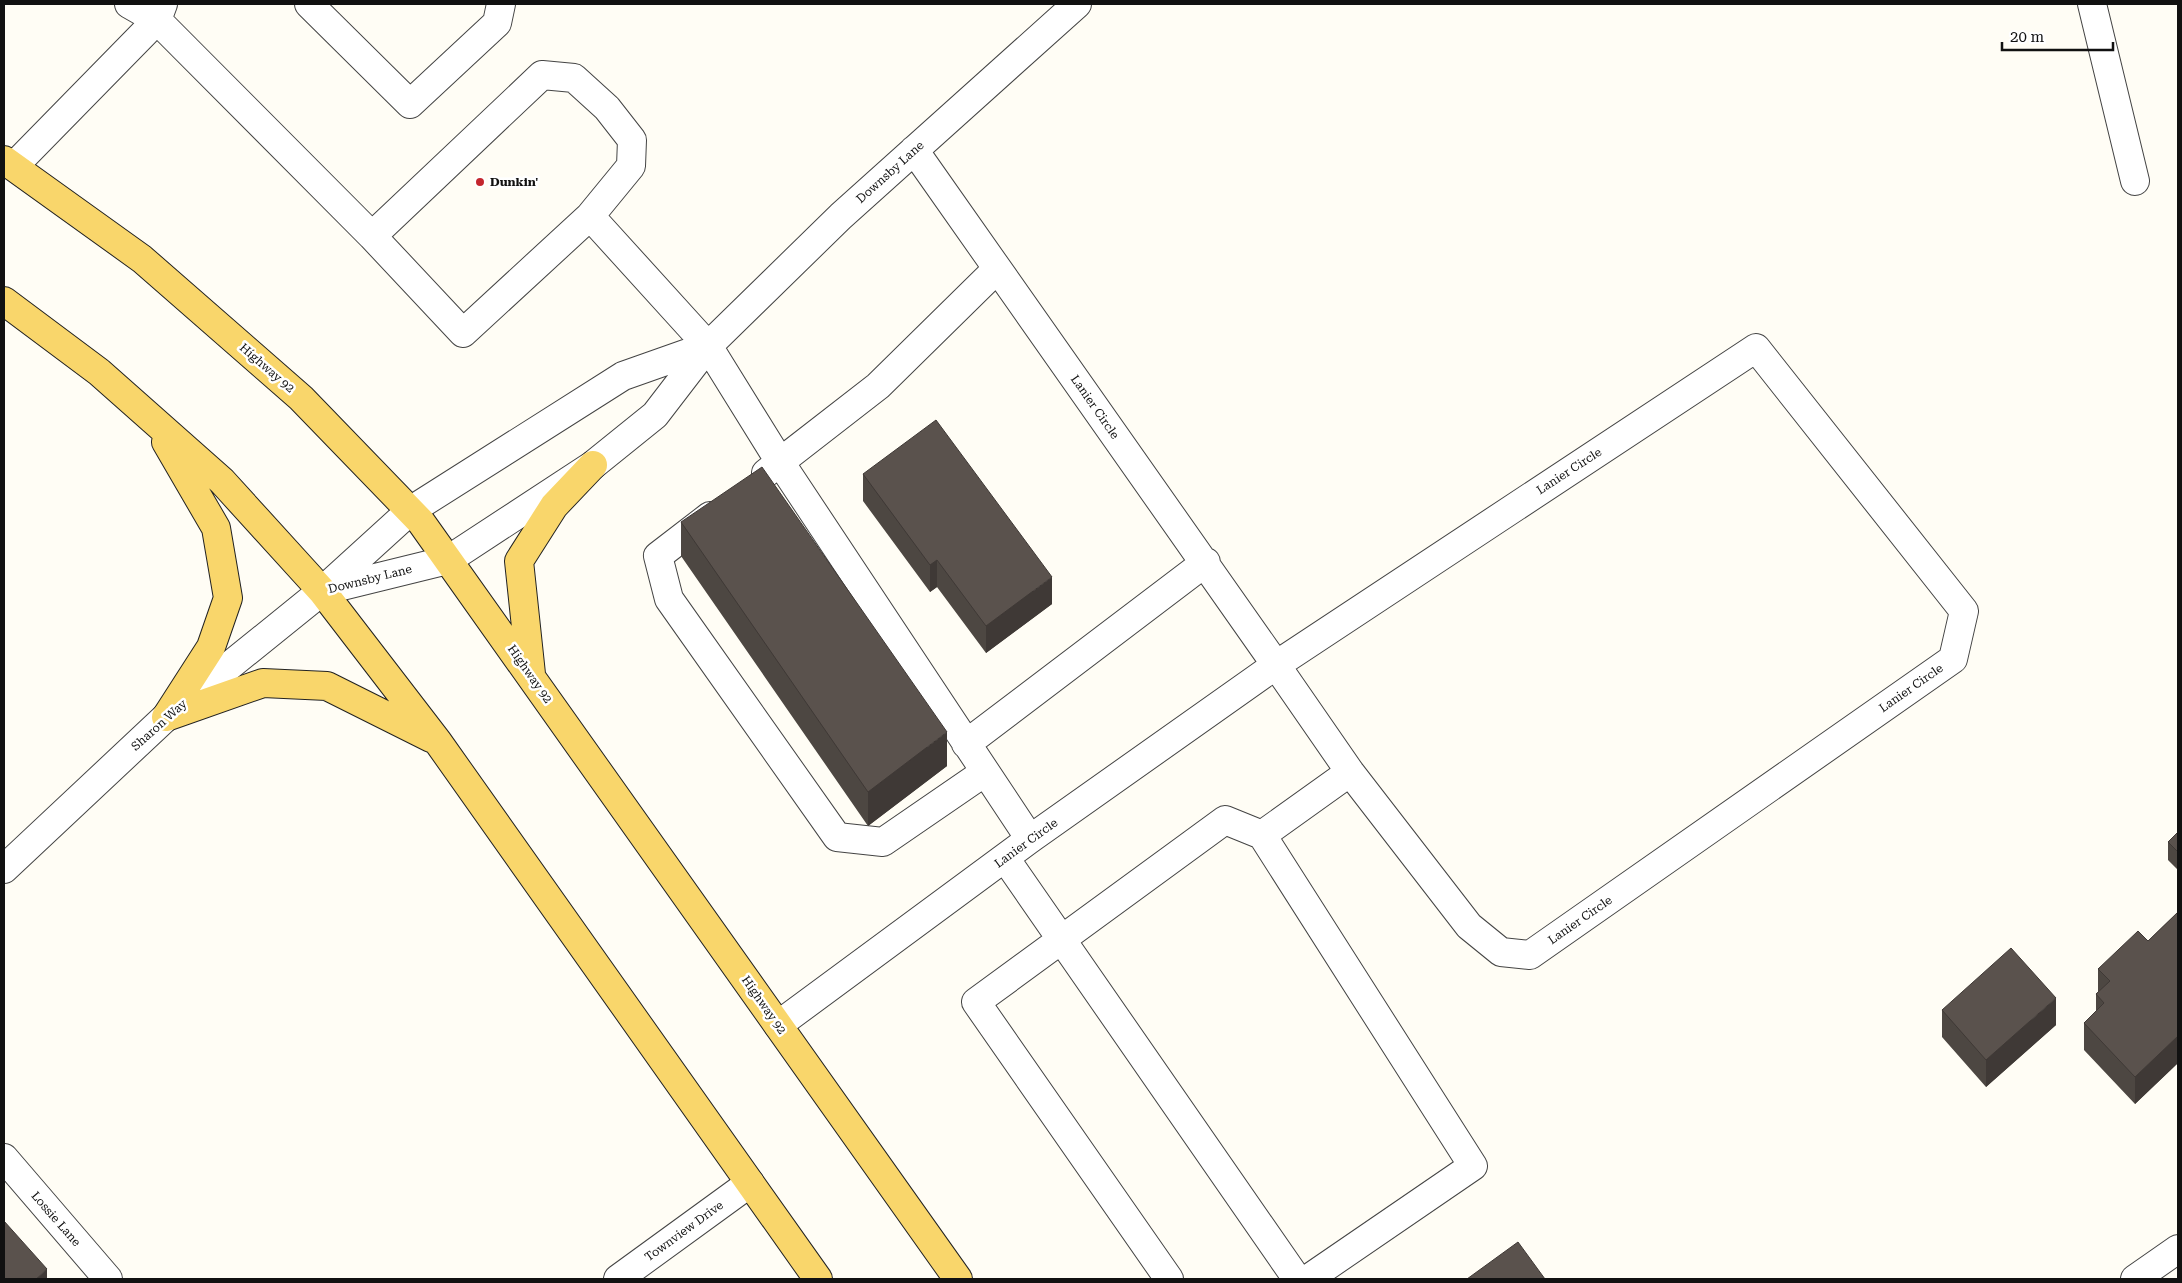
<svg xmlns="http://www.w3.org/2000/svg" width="2182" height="1283" font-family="'Roboto Serif',serif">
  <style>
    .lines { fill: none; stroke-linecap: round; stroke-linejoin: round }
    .minor-casing { stroke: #444; stroke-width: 30 }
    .major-casing { stroke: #222; stroke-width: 30 }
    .minor { stroke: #fff; stroke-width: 28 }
    .major { stroke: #f9d66b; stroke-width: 28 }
    .wall { fill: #4d4742 }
    .shaded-wall { fill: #3f3936 }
    .building { fill: #5a524d; stroke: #3f3936 }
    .poi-dot { fill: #c4262e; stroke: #fff; stroke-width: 2 }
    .labels { text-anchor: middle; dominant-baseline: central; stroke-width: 5; stroke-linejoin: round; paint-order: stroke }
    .street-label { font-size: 12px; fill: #111; stroke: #fff }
    .poi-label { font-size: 12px; font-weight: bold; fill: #111; stroke: #fff; text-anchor: start }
  </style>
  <rect width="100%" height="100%" fill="#fffdf5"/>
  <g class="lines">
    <!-- minor casing -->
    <g class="minor-casing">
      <path id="minor" d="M 129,4 L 157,20 L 163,4
        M 309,4 L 410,104 L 497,23 L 501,4
        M 2092,4 L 2135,181
        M 14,166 L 157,20 L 372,236 L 463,333 L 590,216 L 708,346 L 780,462 L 1030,839
        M 372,236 L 542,75 L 574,78 L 607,108 L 632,140 L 631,166 L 590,216
        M 1756,348 L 1964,611 L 1953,659 L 1530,955 L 1501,952 L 1469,926 L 1350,772 L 1276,665 Z
        M 766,473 L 878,386 L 997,269
        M 710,516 L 658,556 L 669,599 L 837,837 L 883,842 L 985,772
        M 322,591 L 448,560 L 593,465 L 655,415 L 708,346 L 841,216 L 1077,4
        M 966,744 L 1206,562
        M 1005,858 L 1297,1279
        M 4,869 L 166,717 L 322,591 L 410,511 L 623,376 L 708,346
        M 778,1025 L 1030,839 L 1276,665 L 914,150
        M 4,1158 L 108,1279
        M 618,1279 L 750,1183
        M 1169,1279 L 976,1002 L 1225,820 L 1262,835
        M 1308,1279 L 1473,1166 L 1262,835 L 1350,772
        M 2135,1279 L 2178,1249"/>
    </g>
    <!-- major casing -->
    <g class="major-casing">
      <path id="major" d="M 4,160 L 142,259 L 301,398 L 421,522 L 958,1279
        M 4,301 L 99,372 L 222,481 L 322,591 L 438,742 L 818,1279
        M 531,674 L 519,561 L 554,506 L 593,465
        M 166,717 L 211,647 L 228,598 L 216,528 L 166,442
        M 166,717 L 263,683 L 327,686 L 431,738"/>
    </g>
    <!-- minor -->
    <use href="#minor" class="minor"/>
    <!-- major -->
    <use href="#major" class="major"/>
  </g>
  <!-- wall -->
  <path class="wall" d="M 863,474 L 1052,604 L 986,653 L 937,587 L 930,592 L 863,501 Z
    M 681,522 L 947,766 L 868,826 L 681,556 Z
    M 2178,832 L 2178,870 L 2168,860 L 2168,842 Z
    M 2178,912 L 2178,1063 L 2135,1104 L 2084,1050 L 2084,1023 L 2096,1012 L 2096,994 L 2098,992 L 2098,969 L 2148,941 Z
    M 1942,1010 L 2056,1025 L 1986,1087 L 1942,1037 Z"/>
  <!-- shaded-wall -->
  <path class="shaded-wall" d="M 937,560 L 937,587 L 930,592 L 930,565 Z
    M 1052,577 L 1052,604 L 986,653 L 986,626 Z
    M 947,732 L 947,766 L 868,826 L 868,792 Z
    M 2056,998 L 2056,1025 L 1986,1087 L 1986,1060 Z
    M 2178,1036 L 2178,1063 L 2135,1104 L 2135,1077 Z
    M 47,1269 L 47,1279 L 36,1279 Z"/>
  <!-- building -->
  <path class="building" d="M 936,420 L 1052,577 L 986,626 L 937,560 L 930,565 L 863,474 Z
    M 762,467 L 947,732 L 868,792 L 681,522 Z
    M 2178,832 L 2178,852 L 2168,842 Z
    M 2178,912 L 2178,1036 L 2135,1077 L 2084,1023 L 2104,1003 L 2096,994 L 2110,981 L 2098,969 L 2138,931 L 2148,941 Z
    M 2011,948 L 2056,998 L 1986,1060 L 1942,1010 Z
    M 4,1221 L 47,1269 L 36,1279 L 4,1279 Z
    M 1518,1242 L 1545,1279 L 1467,1279 Z"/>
  <!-- markers -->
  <circle class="poi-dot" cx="480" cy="182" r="5"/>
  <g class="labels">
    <!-- street labels -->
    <g class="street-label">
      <text transform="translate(890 172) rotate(-42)">Downsby Lane</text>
      <text transform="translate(267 368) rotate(41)">Highway 92</text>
      <text transform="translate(1095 407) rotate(55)">Lanier Circle</text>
      <text transform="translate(1569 471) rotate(-33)">Lanier Circle</text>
      <text transform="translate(370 579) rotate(-14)">Downsby Lane</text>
      <text transform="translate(530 674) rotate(55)">Highway 92</text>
      <text transform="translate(1911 688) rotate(-35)">Lanier Circle</text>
      <text transform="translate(159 725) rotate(-42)">Sharon Way</text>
      <text transform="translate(1026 843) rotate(-36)">Lanier Circle</text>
      <text transform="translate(1580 920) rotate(-35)">Lanier Circle</text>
      <text transform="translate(764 1005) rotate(55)">Highway 92</text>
      <text transform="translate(56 1219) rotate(49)">Lossie Lane</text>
      <text transform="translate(684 1231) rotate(-36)">Townview Drive</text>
    </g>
    <!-- poi labels -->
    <g class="poi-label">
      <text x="490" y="182">Dunkin'</text>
    </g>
  </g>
  <!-- border -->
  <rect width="2182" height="1283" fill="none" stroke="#111111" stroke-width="10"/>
  <!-- scale -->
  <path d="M2002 42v8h111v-8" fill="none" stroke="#111111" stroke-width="2.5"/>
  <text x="2010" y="42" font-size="15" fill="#111111" stroke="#ffffff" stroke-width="4" paint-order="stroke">20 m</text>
</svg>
